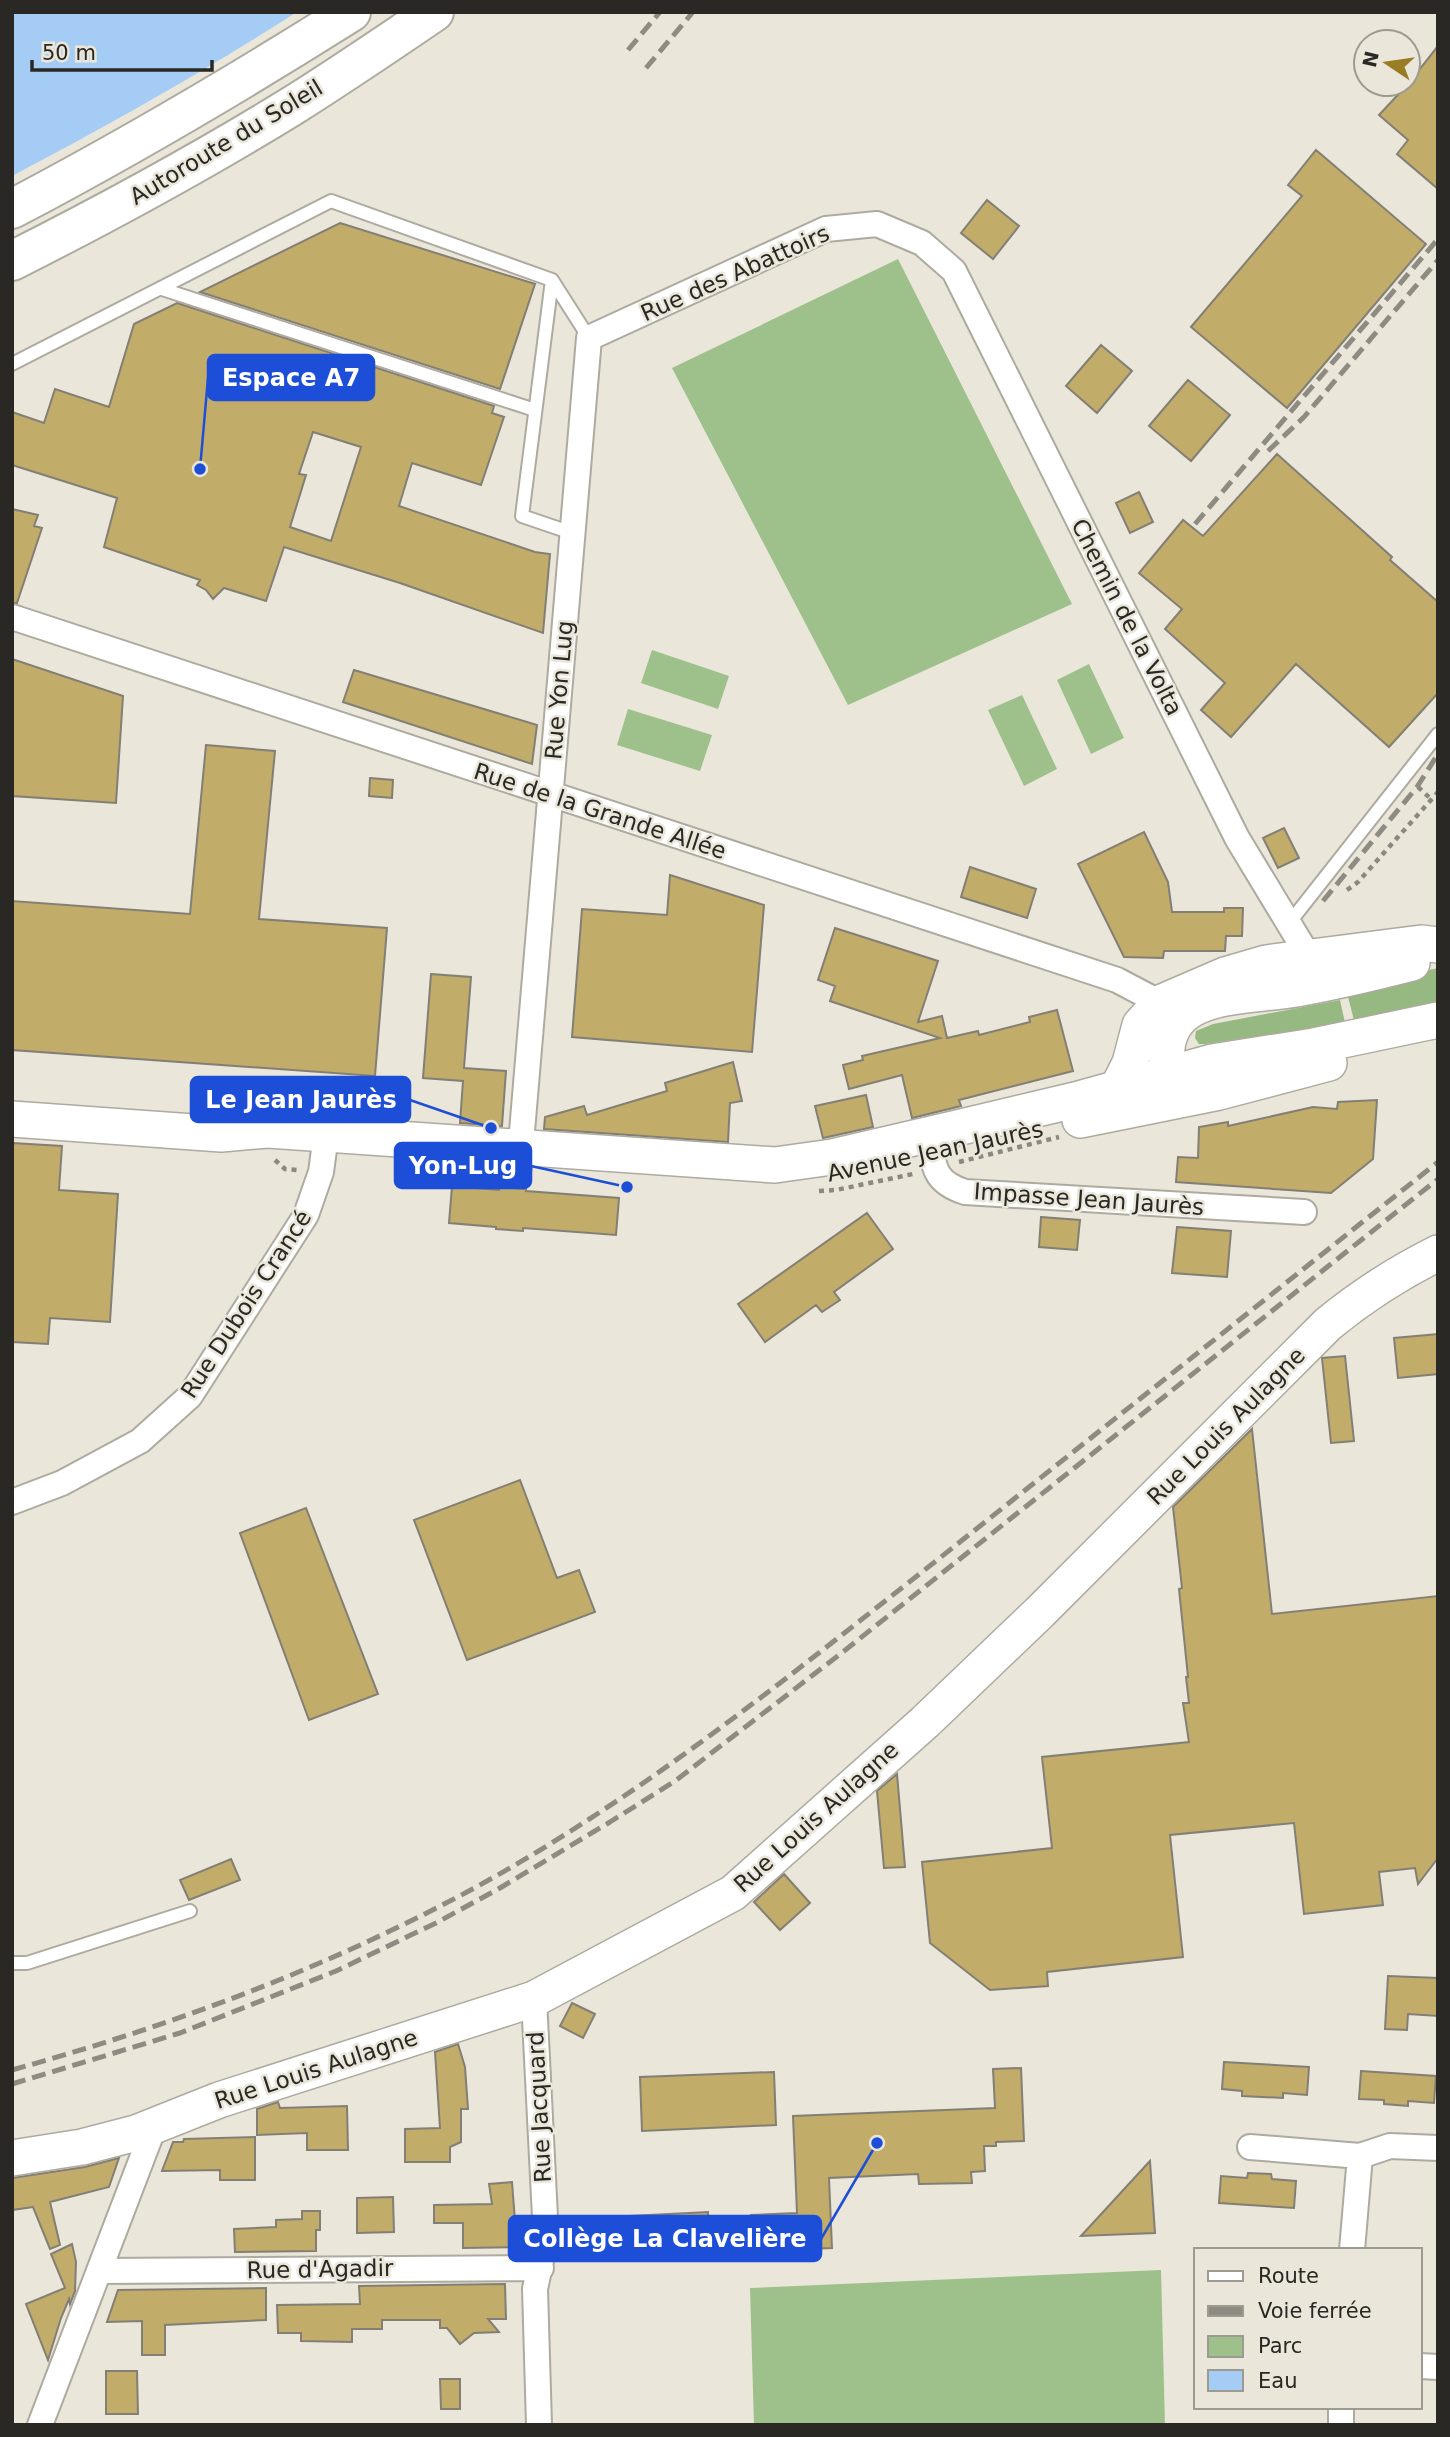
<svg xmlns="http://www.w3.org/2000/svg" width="1450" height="2437" font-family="'DejaVu Sans',sans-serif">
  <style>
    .green { fill: #9ec08b }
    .forest { fill: #95b980 }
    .water { fill: #a5ccf5 }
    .building { fill: #c1ac6a; stroke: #837f75; stroke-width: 2; fill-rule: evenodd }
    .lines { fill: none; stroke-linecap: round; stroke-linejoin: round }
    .lane-casing { stroke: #aeaa9f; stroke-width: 16 }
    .street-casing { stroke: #aeaa9f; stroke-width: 28 }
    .secondary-casing { stroke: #aeaa9f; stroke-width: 38 }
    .highway-casing { stroke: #aeaa9f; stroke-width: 42 }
    .path { stroke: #8b8880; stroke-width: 4.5; stroke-dasharray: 5 5; stroke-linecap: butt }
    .lane { stroke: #fff; stroke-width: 12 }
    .street { stroke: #fff; stroke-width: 24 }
    .secondary { stroke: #fff; stroke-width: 35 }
    .highway { stroke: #fff; stroke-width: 38 }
    .rail { stroke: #8e8b83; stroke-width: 5; stroke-dasharray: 14 7; stroke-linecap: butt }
    .labels { text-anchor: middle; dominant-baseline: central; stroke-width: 5; stroke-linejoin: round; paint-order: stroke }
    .street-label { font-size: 23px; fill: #2a2824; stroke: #eae6da }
    .leader { fill: none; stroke: #1d4ed8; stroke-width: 2.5 }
    .callout-dot { fill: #1d4ed8; stroke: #eae6da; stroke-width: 2.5 }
    .callout { fill: #1d4ed8; stroke: #1d4ed8; stroke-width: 2.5 }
    .callout-label { font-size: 24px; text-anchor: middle; font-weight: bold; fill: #fff }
  </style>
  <rect width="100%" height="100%" fill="#eae6da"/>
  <!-- green -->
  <path class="green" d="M 898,259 L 1072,604 L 848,705 L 672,368 Z
    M 652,650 L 729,676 L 718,709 L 641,683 Z
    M 1089,664 L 1124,738 L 1091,754 L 1057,680 Z
    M 1022,695 L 1057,769 L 1024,786 L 988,710 Z
    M 628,709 L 712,735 L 700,771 L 617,745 Z
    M 1161,2270 L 1165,2425 L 754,2425 L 750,2288 Z"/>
  <!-- forest -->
  <path class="forest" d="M 1438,968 L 1438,1002 L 1354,1020 L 1348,997 L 1420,972 Z
    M 1340,1000 L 1345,1023 L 1206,1044 L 1199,1044 L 1195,1038 L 1196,1031 L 1213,1024 Z"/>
  <!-- water -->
  <path class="water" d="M 12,12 L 297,12 C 205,71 109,125 12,176 Z"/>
  <!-- building -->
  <path class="building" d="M 1438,46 L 1438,189 L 1397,154 L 1408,140 L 1379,115 L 1408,84 Z
    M 1316,150 L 1426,244 L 1287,408 L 1191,327 L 1302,196 L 1288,185 Z
    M 987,200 L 1019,226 L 993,259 L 961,233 Z
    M 340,223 L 535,284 L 500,389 L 200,292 Z
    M 177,303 L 494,406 L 492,413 L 504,417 L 481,485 L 412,463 L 399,506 L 535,552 L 550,554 L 543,633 L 400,583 L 284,547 L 266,601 L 224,588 L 213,599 L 206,590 L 197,585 L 200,580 L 104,547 L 117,498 L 12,465 L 12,412 L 44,423 L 55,389 L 109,407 L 134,324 ZM 313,432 L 361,447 L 331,541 L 290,527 L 306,475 L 299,474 Z
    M 1101,345 L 1132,371 L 1097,413 L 1066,386 Z
    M 1188,380 L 1230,415 L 1191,461 L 1149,426 Z
    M 1277,454 L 1392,557 L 1390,560 L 1438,602 L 1438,693 L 1389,747 L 1296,664 L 1231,737 L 1201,710 L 1225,683 L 1165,629 L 1182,609 L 1139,573 L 1183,520 L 1203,536 Z
    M 1139,492 L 1153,522 L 1130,533 L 1116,503 Z
    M 12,509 L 38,515 L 34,526 L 42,528 L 17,603 L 12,603 Z
    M 12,659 L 123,696 L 116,803 L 12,796 Z
    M 354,670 L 537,725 L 532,764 L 343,702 Z
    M 206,745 L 275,751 L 259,919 L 387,928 L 375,1076 L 12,1050 L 12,901 L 190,914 Z
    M 370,778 L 393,780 L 392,798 L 369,796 Z
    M 1284,828 L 1299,858 L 1278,868 L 1263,838 Z
    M 1144,832 L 1168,882 L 1172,912 L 1224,912 L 1224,908 L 1243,908 L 1242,936 L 1226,936 L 1225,951 L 1164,951 L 1163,958 L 1124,957 L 1078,864 Z
    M 970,867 L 1036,889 L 1027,918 L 961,897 Z
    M 670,875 L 764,905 L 752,1052 L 572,1037 L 582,909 L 667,915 Z
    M 835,928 L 938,961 L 918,1022 L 942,1016 L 947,1038 L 978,1031 L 979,1035 L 1030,1022 L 1029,1017 L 1057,1010 L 1073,1071 L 959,1100 L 961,1106 L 912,1118 L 902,1075 L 849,1089 L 843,1065 L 863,1060 L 862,1056 L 940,1038 L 830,1001 L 835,986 L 818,980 Z
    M 431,974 L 471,977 L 464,1068 L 506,1071 L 502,1126 L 460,1123 L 463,1081 L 423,1078 Z
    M 733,1062 L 742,1101 L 730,1103 L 728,1142 L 544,1129 L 545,1117 L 584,1106 L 587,1115 L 667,1091 L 665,1083 Z
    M 866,1095 L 873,1127 L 823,1138 L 815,1106 Z
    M 1377,1100 L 1373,1159 L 1331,1193 L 1176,1182 L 1178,1157 L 1198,1158 L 1199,1127 L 1228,1122 L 1228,1126 L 1313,1107 L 1337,1109 L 1338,1102 Z
    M 12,1143 L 62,1146 L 59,1190 L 118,1194 L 110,1322 L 50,1318 L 48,1344 L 12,1342 Z
    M 452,1186 L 499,1190 L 499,1187 L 526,1189 L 526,1191 L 619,1198 L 616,1235 L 523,1228 L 523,1231 L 496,1229 L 496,1227 L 449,1223 Z
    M 867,1213 L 893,1249 L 834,1292 L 840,1300 L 822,1312 L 816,1305 L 765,1342 L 738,1304 Z
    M 1041,1217 L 1080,1220 L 1077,1250 L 1039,1247 Z
    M 1177,1227 L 1231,1231 L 1227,1277 L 1172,1273 Z
    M 1438,1334 L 1438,1374 L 1398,1378 L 1394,1338 Z
    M 1345,1356 L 1354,1441 L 1331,1443 L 1322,1358 Z
    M 1252,1429 L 1272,1614 L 1438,1596 L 1438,1858 L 1418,1884 L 1415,1868 L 1379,1872 L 1383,1905 L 1304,1914 L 1294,1823 L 1170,1835 L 1183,1957 L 1047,1972 L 1048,1986 L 990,1990 L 930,1943 L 922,1862 L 1052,1848 L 1042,1757 L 1189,1742 L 1183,1703 L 1189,1703 L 1186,1677 L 1188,1677 L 1179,1589 L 1182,1588 L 1173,1507 Z
    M 520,1480 L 557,1578 L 579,1570 L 595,1612 L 467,1660 L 414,1520 Z
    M 306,1508 L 378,1694 L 309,1720 L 240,1533 Z
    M 897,1774 L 905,1867 L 884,1868 L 877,1791 Z
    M 231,1859 L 240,1880 L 189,1900 L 180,1880 Z
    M 784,1874 L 810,1903 L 780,1930 L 754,1902 Z
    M 1388,1976 L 1438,1978 L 1438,2016 L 1408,2014 L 1407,2030 L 1385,2029 Z
    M 572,2003 L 595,2014 L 583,2038 L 560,2026 Z
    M 458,2044 L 465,2067 L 468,2109 L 461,2109 L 461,2142 L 450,2147 L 450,2162 L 405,2162 L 405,2129 L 440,2128 L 435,2052 Z
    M 1224,2062 L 1309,2067 L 1307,2095 L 1283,2093 L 1283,2098 L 1242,2096 L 1242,2091 L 1222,2089 Z
    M 1021,2068 L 1024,2141 L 996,2142 L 996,2146 L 984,2146 L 985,2171 L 971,2172 L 972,2183 L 919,2184 L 918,2174 L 829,2178 L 832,2248 L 753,2251 L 751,2215 L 797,2213 L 793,2116 L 995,2108 L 993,2069 Z
    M 1361,2071 L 1436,2076 L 1434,2103 L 1408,2101 L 1408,2106 L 1384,2104 L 1384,2100 L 1359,2099 Z
    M 774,2072 L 776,2125 L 642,2131 L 640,2077 Z
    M 278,2102 L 280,2108 L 347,2106 L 348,2150 L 307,2150 L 307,2133 L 257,2135 L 257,2109 Z
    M 255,2137 L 255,2180 L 220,2180 L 220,2170 L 162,2171 L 173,2142 L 183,2142 L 184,2139 Z
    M 119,2158 L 109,2187 L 50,2202 L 60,2245 L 50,2249 L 33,2207 L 12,2210 L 12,2178 L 85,2167 Z
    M 1150,2161 L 1155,2233 L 1081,2236 Z
    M 1248,2173 L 1271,2174 L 1272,2179 L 1296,2181 L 1294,2208 L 1219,2203 L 1221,2176 L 1247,2178 Z
    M 512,2182 L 517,2247 L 463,2248 L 463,2223 L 434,2223 L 434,2205 L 492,2204 L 489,2184 Z
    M 393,2197 L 394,2232 L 357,2233 L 357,2198 Z
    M 302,2211 L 320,2211 L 320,2230 L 316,2230 L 316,2251 L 235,2252 L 234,2229 L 276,2227 L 276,2220 L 302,2219 Z
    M 708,2212 L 709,2253 L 637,2257 L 636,2233 L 607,2217 Z
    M 72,2244 L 76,2262 L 75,2291 L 70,2304 L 69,2299 L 61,2318 L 48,2360 L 26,2304 L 65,2288 L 51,2254 Z
    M 505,2284 L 506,2319 L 488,2319 L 499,2332 L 474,2333 L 460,2344 L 447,2328 L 440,2328 L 440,2320 L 382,2320 L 382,2329 L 352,2329 L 352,2342 L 301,2341 L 301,2333 L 278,2333 L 277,2305 L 360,2304 L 359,2286 Z
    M 266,2288 L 266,2320 L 165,2325 L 165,2355 L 142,2355 L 142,2321 L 107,2322 L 118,2290 Z
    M 106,2371 L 137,2371 L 138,2414 L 106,2414 Z
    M 440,2379 L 460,2379 L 460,2409 L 441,2409 Z"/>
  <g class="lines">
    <!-- lane casing -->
    <g class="lane-casing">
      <path id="lane" d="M 552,280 L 522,516 L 572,533
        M 162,289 L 535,410
        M 12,364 L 331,201 L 552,280 L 589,338
        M 1290,922 L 1438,734
        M 12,1963 L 27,1963 L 190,1911"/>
    </g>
    <!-- street casing -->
    <g class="street-casing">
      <path id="street" d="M 12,617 L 1117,980 L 1174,1010
        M 954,1130 L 933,1144 C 931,1171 940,1184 965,1192 L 1304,1212
        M 519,1167 L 589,338 L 826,229 L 877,224 L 922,243 L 954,271 L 1237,838 L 1309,957 L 1311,965 L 1309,970
        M 12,1502 L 62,1483 L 140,1441 L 190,1396 L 306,1215 L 321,1172 L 326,1135
        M 534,1999 L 546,2237 L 535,2289 L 539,2425
        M 1250,2147 L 1360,2156
        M 1352,2250 L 1360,2156 L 1390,2146 L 1438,2148
        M 100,2271 L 541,2268
        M 1420,2366 L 1438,2367
        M 40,2425 L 154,2127
        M 1341,2425 L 1341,2407"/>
    </g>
    <!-- secondary casing -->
    <g class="secondary-casing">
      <path id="secondary" d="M 1168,1074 C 1154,989 1239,999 1296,989 C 1335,982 1373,973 1412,963
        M 1117,1089 L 1130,1063 L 1140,1025 L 1160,1003 L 1225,975 L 1266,963 L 1421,943 L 1438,945
        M 12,1119 L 221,1134 L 268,1130 L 775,1165 L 832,1157 L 957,1128 L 1075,1100 L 1212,1062 L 1314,1046 L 1438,1020
        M 1080,1120 L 1219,1092 L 1329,1063
        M 12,2158 L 82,2147 L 136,2133 L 219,2100 L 534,1999 L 733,1893 L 925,1722 L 1040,1612 L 1328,1324 C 1362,1296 1398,1273 1438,1253"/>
    </g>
    <!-- highway casing -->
    <g class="highway-casing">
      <path id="highway" d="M 12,209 C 128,148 240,82 351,12
        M 12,261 C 107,213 201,162 292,106 C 340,76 387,44 434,12"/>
    </g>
    <!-- path -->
    <path class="path" d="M 1418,787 L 1431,799
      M 1347,890 L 1358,882 L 1438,792
      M 275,1160 L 285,1169 L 298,1170
      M 959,1162 L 1059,1137
      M 819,1191 L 836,1190 L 913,1174"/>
    <!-- lane -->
    <use href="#lane" class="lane"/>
    <!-- street -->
    <use href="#street" class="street"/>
    <!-- secondary -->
    <use href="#secondary" class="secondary"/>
    <!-- highway -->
    <use href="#highway" class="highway"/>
    <!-- rail -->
    <path class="rail" d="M 628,50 L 660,12
      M 646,68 L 693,12
      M 1268,451 L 1304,417 L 1438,260
      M 1195,524 L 1438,239
      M 1323,901 L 1417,787 L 1438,754
      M 12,2070 C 181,2023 343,1962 496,1876 C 656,1785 797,1670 941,1557 C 1107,1425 1272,1294 1438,1162
      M 12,2084 L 180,2033 L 336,1971 L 436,1923 L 500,1888 L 610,1822 L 675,1781 L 839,1655 L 1438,1179"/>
  </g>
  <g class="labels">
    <!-- street labels -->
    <g class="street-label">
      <text transform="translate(226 142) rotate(-31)">Autoroute du Soleil</text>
      <text transform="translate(735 273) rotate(-24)">Rue des Abattoirs</text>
      <text transform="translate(1127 617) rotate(63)">Chemin de la Volta</text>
      <text transform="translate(559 690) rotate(-85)">Rue Yon Lug</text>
      <text transform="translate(600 811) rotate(18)">Rue de la Grande Allée</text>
      <text transform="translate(935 1151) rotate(-12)">Avenue Jean Jaurès</text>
      <text transform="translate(1089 1199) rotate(4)">Impasse Jean Jaurès</text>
      <text transform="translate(246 1304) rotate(-57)">Rue Dubois Crancé</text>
      <text transform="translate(1226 1426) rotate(-45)">Rue Louis Aulagne</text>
      <text transform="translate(816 1817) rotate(-42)">Rue Louis Aulagne</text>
      <text transform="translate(316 2069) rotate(-18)">Rue Louis Aulagne</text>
      <text transform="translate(539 2107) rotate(-93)">Rue Jacquard</text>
      <text transform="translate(320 2269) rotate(-1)">Rue d'Agadir</text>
    </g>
  </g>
  <!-- callouts -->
  <path class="leader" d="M200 469L208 378M491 1128L410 1100M627 1187L531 1166M877 2143L821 2239"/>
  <g class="callout-dot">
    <circle cx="200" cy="469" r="7"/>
    <circle cx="491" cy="1128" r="7"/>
    <circle cx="627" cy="1187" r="7"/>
    <circle cx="877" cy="2143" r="7"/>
  </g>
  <g class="callout">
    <rect x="208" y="355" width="166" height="45" rx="7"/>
    <rect x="191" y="1077" width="219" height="45" rx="7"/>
    <rect x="395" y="1143" width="136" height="45" rx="7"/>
    <rect x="509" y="2216" width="312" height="45" rx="7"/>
  </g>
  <g class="callout-label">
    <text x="291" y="386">Espace A7</text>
    <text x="301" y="1108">Le Jean Jaurès</text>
    <text x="463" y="1174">Yon-Lug</text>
    <text x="665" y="2247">Collège La Clavelière</text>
  </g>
  <!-- border -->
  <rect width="1450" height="2437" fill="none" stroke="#2a2824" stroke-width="28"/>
  <!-- legend -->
  <rect x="1194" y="2248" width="228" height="161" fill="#eae6da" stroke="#9d9a91" stroke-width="2"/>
  <rect x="1208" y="2271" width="35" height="10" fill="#ffffff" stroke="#9d9a91" stroke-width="2"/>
  <text x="1258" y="2283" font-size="21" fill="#2a2824">Route</text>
  <rect x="1208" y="2306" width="35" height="10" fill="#8e8b83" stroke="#9d9a91" stroke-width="2"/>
  <text x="1258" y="2318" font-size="21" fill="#2a2824">Voie ferrée</text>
  <rect x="1208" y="2336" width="35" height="21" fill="#9ec08b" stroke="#9d9a91" stroke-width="2"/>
  <text x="1258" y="2353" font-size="21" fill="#2a2824">Parc</text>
  <rect x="1208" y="2370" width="35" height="21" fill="#a5ccf5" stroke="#9d9a91" stroke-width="2"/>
  <text x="1258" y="2388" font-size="21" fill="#2a2824">Eau</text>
  <!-- north arrow -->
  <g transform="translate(1387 63) rotate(283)"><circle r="33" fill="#eae6da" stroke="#9d9a91" stroke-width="2"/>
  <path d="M0-5L12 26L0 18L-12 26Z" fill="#997d25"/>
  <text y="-10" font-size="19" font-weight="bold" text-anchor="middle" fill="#2a2824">N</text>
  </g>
  <!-- scale -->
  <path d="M32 60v10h180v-10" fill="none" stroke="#2a2824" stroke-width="3.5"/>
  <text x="42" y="60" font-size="21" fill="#2a2824" stroke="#eae6da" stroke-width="5" paint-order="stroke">50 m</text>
</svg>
